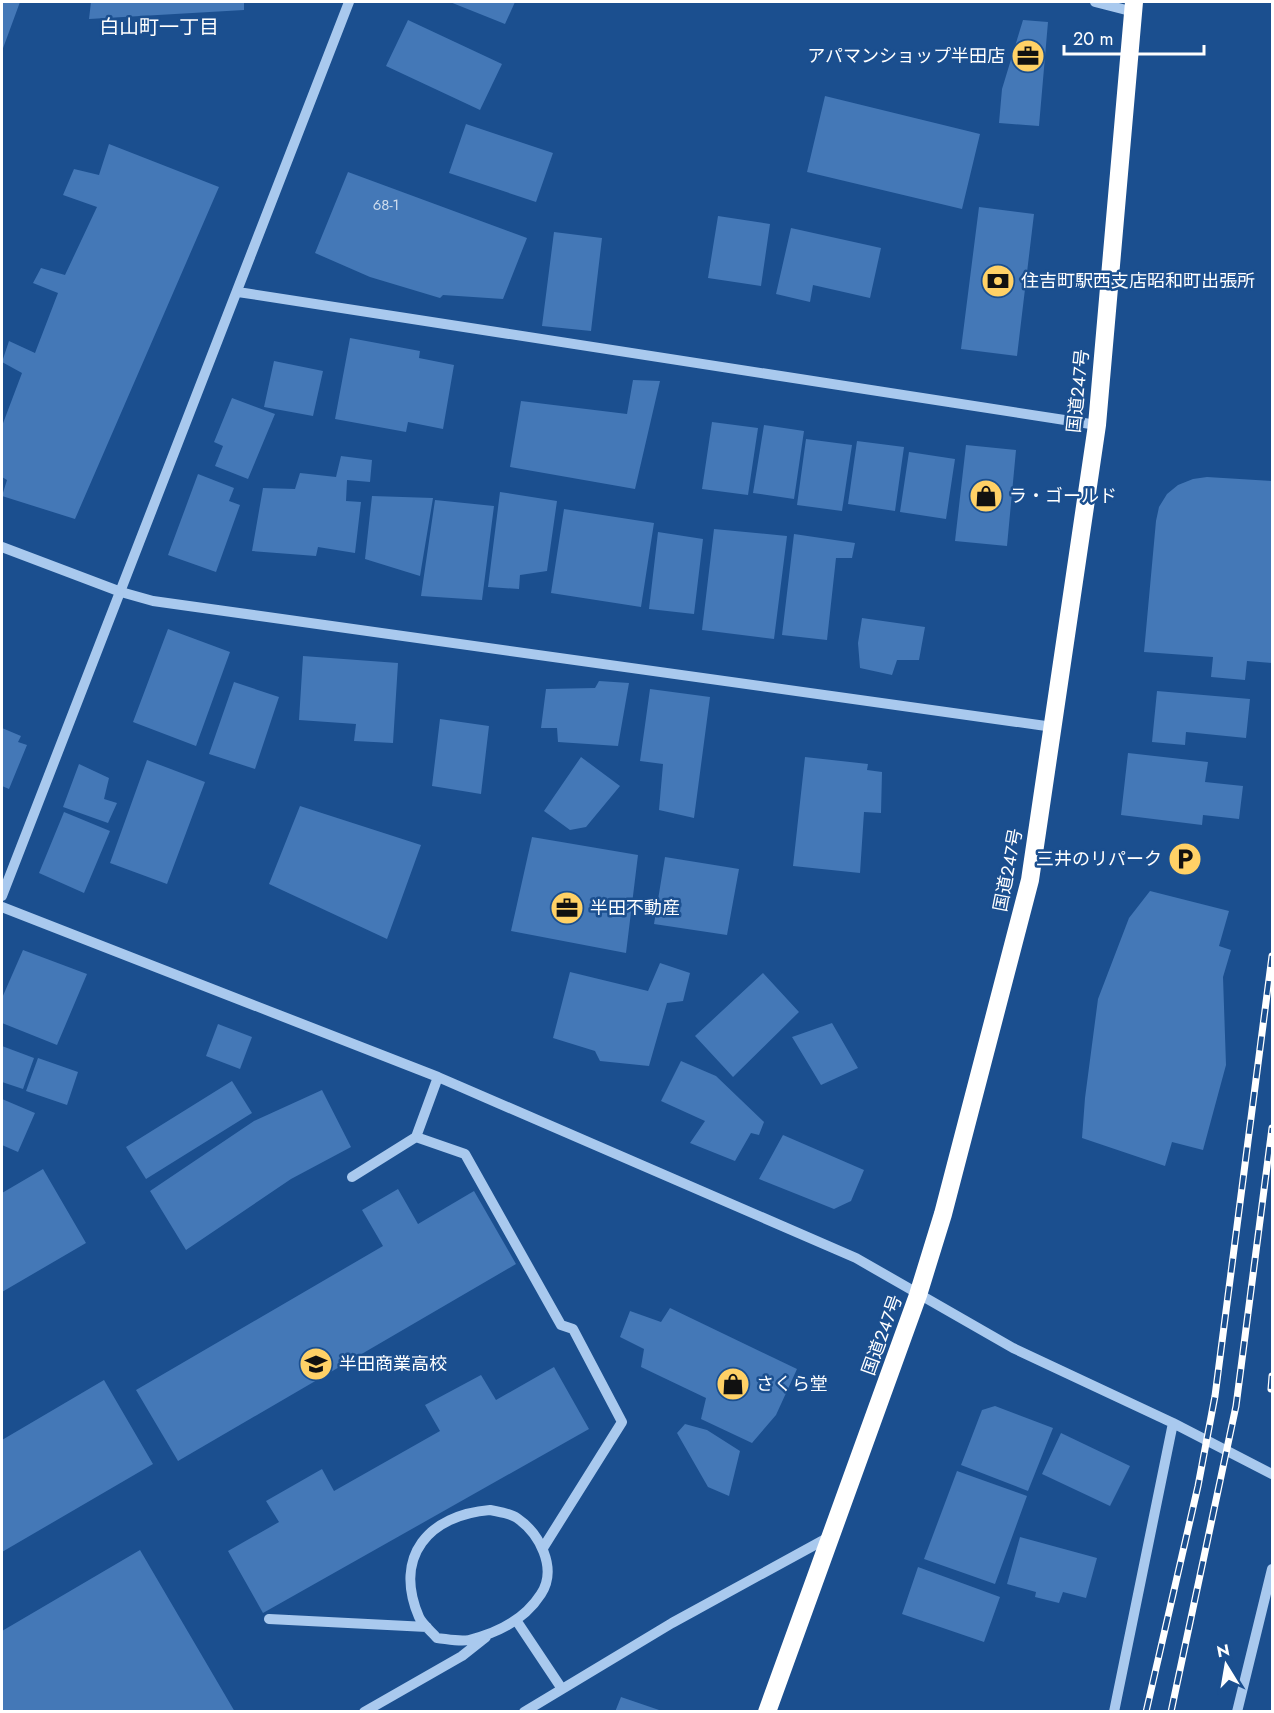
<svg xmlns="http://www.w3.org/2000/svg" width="1274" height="1713" font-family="Jost,'Noto Sans JP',sans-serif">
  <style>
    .building { fill: #4478b7 }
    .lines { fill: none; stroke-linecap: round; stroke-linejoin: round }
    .minor { stroke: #a9c9ee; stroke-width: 10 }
    .highway { stroke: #fff; stroke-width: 18 }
    .rail-casing { stroke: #fff; stroke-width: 7 }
    .rail { stroke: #1b4f8f; stroke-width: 4.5; stroke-dasharray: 14; stroke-linecap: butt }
    .labels { text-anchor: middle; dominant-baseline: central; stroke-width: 5; stroke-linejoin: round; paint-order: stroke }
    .number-label { font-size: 15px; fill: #d0dded }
    .poi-label { font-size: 18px; fill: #fff; stroke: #1b4f8f; text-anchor: start }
    .street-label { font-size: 18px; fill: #fff; stroke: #1b4f8f }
    .neighbourhood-label { font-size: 20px; fill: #fff; stroke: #1b4f8f }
  </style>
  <rect width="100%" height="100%" fill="#1b4f8f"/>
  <!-- building -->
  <path class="building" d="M 2,2 L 20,2 L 2,51 Z
    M 91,2 L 244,2 L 244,10 L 89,19 Z
    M 450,2 L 515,2 L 505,24 Z
    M 408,20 L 502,64 L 480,110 L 386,66 Z
    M 1023,20 L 1048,22 L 1039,126 L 999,123 L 1002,89 Z
    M 825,96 L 980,134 L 962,209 L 807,172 Z
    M 466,124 L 553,153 L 536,202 L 449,173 Z
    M 109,144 L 219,187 L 75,519 L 2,496 L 7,480 L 2,477 L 2,426 L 22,373 L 2,362 L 9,341 L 35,353 L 58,293 L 33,283 L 41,268 L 65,275 L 97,207 L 63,195 L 74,169 L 99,175 Z
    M 348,172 L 527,238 L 503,299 L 443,295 L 440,298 L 370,277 L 315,253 Z
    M 979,207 L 1034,214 L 1017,356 L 961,349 Z
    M 718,216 L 770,224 L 761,286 L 708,278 Z
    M 791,228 L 881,248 L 870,298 L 813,285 L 810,302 L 776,294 Z
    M 554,232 L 602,238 L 591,331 L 542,326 Z
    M 350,338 L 420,351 L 419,358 L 454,365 L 443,429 L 408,422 L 406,432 L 335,419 Z
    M 274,361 L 323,371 L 313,416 L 264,407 Z
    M 633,380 L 660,381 L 635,489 L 510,467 L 521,401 L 627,414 Z
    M 232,398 L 275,414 L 248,479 L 215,466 L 223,446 L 214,442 Z
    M 712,422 L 758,428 L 748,495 L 702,489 Z
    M 764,425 L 804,431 L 794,499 L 753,493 Z
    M 806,439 L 852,445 L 842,511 L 797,505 Z
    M 857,441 L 904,447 L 895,511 L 848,504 Z
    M 966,445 L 1016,450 L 1007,546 L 955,541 Z
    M 909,452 L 955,459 L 946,519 L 900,512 Z
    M 341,456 L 372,460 L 370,482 L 347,480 L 346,501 L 361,502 L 355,553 L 318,547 L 316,556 L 252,551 L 263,488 L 295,489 L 300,473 L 336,477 Z
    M 198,474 L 234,488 L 229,501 L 240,505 L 216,572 L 168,555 Z
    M 1207,477 L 1272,481 L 1272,663 L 1247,661 L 1245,680 L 1211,677 L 1213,657 L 1144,652 L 1156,521 L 1159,507 L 1167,494 L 1178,485 L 1193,479 Z
    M 500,492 L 557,501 L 547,571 L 520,575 L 519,589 L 488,587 Z
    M 372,496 L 433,498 L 420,576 L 365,559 Z
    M 435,500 L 494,506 L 482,600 L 421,596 Z
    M 564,509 L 654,523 L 641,607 L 551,593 Z
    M 714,529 L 787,536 L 774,639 L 702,630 Z
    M 658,532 L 703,539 L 694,614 L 649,609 Z
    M 794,534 L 855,543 L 852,558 L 836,558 L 827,640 L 782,635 Z
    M 862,618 L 925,627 L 919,660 L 897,660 L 892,675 L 860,668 L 858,643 Z
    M 168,629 L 230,652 L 196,746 L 133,722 Z
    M 303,656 L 398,663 L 393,743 L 354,741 L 356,724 L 299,720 Z
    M 599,681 L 629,683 L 618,746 L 558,742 L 557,728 L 541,728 L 546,689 L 595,688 Z
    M 234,682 L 279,697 L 255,769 L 209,754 Z
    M 650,689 L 710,697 L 694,818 L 659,810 L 663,764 L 640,761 Z
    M 1157,691 L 1250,699 L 1246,738 L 1186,732 L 1185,745 L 1152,742 Z
    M 440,719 L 489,726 L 481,794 L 432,786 Z
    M 2,728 L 21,736 L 18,742 L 27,745 L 9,789 L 2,786 Z
    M 1128,753 L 1208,762 L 1205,782 L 1243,786 L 1239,819 L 1203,815 L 1202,825 L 1121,815 Z
    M 581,757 L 620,786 L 586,827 L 570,830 L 544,811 Z
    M 805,757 L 868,764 L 867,770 L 882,772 L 881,813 L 864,812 L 860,873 L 793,866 Z
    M 147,760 L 205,782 L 167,884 L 110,863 Z
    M 79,764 L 109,778 L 104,799 L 117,803 L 108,823 L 63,807 Z
    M 300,806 L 421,845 L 387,939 L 269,884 Z
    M 64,812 L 110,831 L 84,893 L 39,873 Z
    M 532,837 L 638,855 L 626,953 L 511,931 Z
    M 665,857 L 739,869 L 727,935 L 654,924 Z
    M 1150,891 L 1229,911 L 1219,946 L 1231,950 L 1223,977 L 1226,1065 L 1203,1150 L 1172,1142 L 1165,1166 L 1082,1138 L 1085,1098 L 1098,999 L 1129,918 Z
    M 23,950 L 87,974 L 57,1045 L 2,1023 L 2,998 Z
    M 660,963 L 690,973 L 683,1001 L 667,1003 L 649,1066 L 600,1061 L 595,1051 L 553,1038 L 570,972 L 648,991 Z
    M 763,973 L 799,1012 L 733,1077 L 695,1036 Z
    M 832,1023 L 858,1068 L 821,1085 L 792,1037 Z
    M 218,1024 L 252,1037 L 240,1069 L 206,1056 Z
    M 2,1046 L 34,1058 L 23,1089 L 2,1082 Z
    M 38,1058 L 78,1072 L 67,1105 L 26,1091 Z
    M 681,1061 L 716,1076 L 764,1122 L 759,1135 L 751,1133 L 735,1161 L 690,1143 L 705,1121 L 661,1101 Z
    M 232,1081 L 252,1113 L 146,1179 L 126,1147 Z
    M 322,1090 L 351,1147 L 291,1179 L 186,1250 L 150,1191 L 254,1121 Z
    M 2,1099 L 35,1113 L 18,1152 L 2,1145 Z
    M 783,1135 L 864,1170 L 851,1201 L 834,1209 L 759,1179 Z
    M 43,1169 L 86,1243 L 2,1292 L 2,1193 Z
    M 398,1189 L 418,1224 L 474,1191 L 516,1264 L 178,1461 L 136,1390 L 383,1246 L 362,1210 Z
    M 670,1308 L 797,1369 L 776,1415 L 752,1443 L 701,1419 L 706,1398 L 641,1367 L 644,1349 L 620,1337 L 630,1311 L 661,1322 Z
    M 554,1367 L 589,1429 L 263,1613 L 228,1551 L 279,1522 L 266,1501 L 322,1469 L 334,1491 L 440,1431 L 425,1405 L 481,1375 L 496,1400 Z
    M 104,1380 L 153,1464 L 2,1552 L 2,1440 Z
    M 995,1406 L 1053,1428 L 1028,1491 L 961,1465 L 982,1410 Z
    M 685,1424 L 707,1430 L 740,1451 L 729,1496 L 708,1487 L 677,1433 Z
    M 1061,1433 L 1130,1466 L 1110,1506 L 1042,1474 Z
    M 957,1471 L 1027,1496 L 995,1584 L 924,1559 Z
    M 1020,1537 L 1097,1558 L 1086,1598 L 1063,1592 L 1059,1603 L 1035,1597 L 1036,1592 L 1007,1584 Z
    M 140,1550 L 235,1712 L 2,1712 L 2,1631 Z
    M 918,1567 L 1000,1597 L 984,1642 L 902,1614 Z
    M 621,1697 L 662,1711 L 662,1712 L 615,1712 Z"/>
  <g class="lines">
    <!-- minor -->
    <path class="minor" d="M 1095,2 L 1134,12
      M 238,292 L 1097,425
      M 2,547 L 121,592 L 153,601 L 1053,727
      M 2,896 L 349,2
      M 2,907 L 438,1077 L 856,1258 L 1013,1348 L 1173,1423 L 1272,1474
      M 438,1077 L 416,1137 L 465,1154 L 561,1325 L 573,1329 L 622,1422 L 543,1548
      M 352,1177 L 416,1137
      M 490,1510 C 499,1512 510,1513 517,1518 C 539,1533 558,1568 541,1594 C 525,1619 498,1633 469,1640 C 460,1642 447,1639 437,1638 C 432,1632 422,1624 419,1617 C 393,1556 429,1515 490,1510 Z
      M 269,1619 L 427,1627
      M 516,1620 L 562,1689
      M 364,1712 L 462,1656 L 486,1637
      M 524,1712 L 672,1623 L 831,1536
      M 1114,1712 L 1173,1423
      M 1237,1712 L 1272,1569"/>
    <!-- highway -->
    <path class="highway" d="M 767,1712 L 918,1295 L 943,1214 L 1030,880 L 1097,425 L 1134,2"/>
    <!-- rail casing -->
    <g class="rail-casing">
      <path id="rail" d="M 1271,1389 L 1272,1376
        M 1146,1712 L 1198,1486 L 1215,1396 L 1272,956
        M 1171,1712 L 1236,1406 L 1272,1128"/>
    </g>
    <!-- rail -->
    <use href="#rail" class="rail"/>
  </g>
  <!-- icons -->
  <defs>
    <g id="office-disc" transform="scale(1.725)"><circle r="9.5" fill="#ffd166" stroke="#1b4f8f"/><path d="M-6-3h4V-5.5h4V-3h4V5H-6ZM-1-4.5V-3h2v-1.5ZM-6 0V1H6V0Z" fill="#111"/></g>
    <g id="bank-disc" transform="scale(1.725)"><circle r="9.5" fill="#ffd166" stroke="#1b4f8f"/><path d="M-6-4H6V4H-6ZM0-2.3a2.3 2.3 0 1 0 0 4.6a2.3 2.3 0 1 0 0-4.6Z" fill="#111"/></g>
    <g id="shop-disc" transform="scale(1.725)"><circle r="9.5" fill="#ffd166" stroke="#1b4f8f"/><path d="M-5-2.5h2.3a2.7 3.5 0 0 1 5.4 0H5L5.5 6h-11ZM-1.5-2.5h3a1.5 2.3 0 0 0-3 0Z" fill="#111"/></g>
    <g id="parking-disc" transform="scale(1.725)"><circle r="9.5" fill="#ffd166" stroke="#1b4f8f"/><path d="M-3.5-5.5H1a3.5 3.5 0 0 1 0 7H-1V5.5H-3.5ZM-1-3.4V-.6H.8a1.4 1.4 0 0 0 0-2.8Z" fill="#111"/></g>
    <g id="school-disc" transform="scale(1.725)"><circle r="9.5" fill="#ffd166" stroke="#1b4f8f"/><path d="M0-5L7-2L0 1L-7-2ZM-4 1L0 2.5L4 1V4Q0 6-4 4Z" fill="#111"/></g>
  </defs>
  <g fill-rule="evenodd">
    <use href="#office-disc" x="1028" y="56"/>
    <use href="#bank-disc" x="998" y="281"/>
    <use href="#shop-disc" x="986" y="496"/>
    <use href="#parking-disc" x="1185" y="859"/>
    <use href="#office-disc" x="567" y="908"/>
    <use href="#school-disc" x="316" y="1364"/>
    <use href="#shop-disc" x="733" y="1384"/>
  </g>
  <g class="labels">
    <!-- number labels -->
    <g class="number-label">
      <text x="386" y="205">68-1</text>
    </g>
    <!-- poi labels -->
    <g class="poi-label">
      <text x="1005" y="56" text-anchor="end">アパマンショップ半田店</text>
      <text x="1021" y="281">住吉町駅西支店昭和町出張所</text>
      <text x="1009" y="496">ラ・ゴールド</text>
      <text x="1162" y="859" text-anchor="end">三井のリパーク</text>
      <text x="590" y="908">半田不動産</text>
      <text x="339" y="1364">半田商業高校</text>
      <text x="756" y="1384">さくら堂</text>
    </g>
    <!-- street labels -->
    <g class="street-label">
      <text transform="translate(1078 391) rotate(-84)">国道247号</text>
      <text transform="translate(1008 870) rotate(-79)">国道247号</text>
      <text transform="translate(882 1335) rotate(-70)">国道247号</text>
    </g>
    <!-- neighbourhood labels -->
    <g class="neighbourhood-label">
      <text x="159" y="27">白山町一丁目</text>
    </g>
  </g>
  <!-- border -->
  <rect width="1274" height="1713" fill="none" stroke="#ffffff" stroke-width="6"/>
  <!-- north arrow -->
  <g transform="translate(1226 1665) rotate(349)" stroke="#1b4f8f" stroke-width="4.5" paint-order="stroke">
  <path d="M0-4.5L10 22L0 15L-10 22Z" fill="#ffffff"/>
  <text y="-9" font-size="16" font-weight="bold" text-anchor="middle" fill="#ffffff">N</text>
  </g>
  <!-- scale -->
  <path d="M1064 45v9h140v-9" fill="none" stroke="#ffffff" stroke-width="3"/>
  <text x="1073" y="45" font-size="18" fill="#ffffff" stroke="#1b4f8f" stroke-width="4.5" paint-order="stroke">20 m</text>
</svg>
